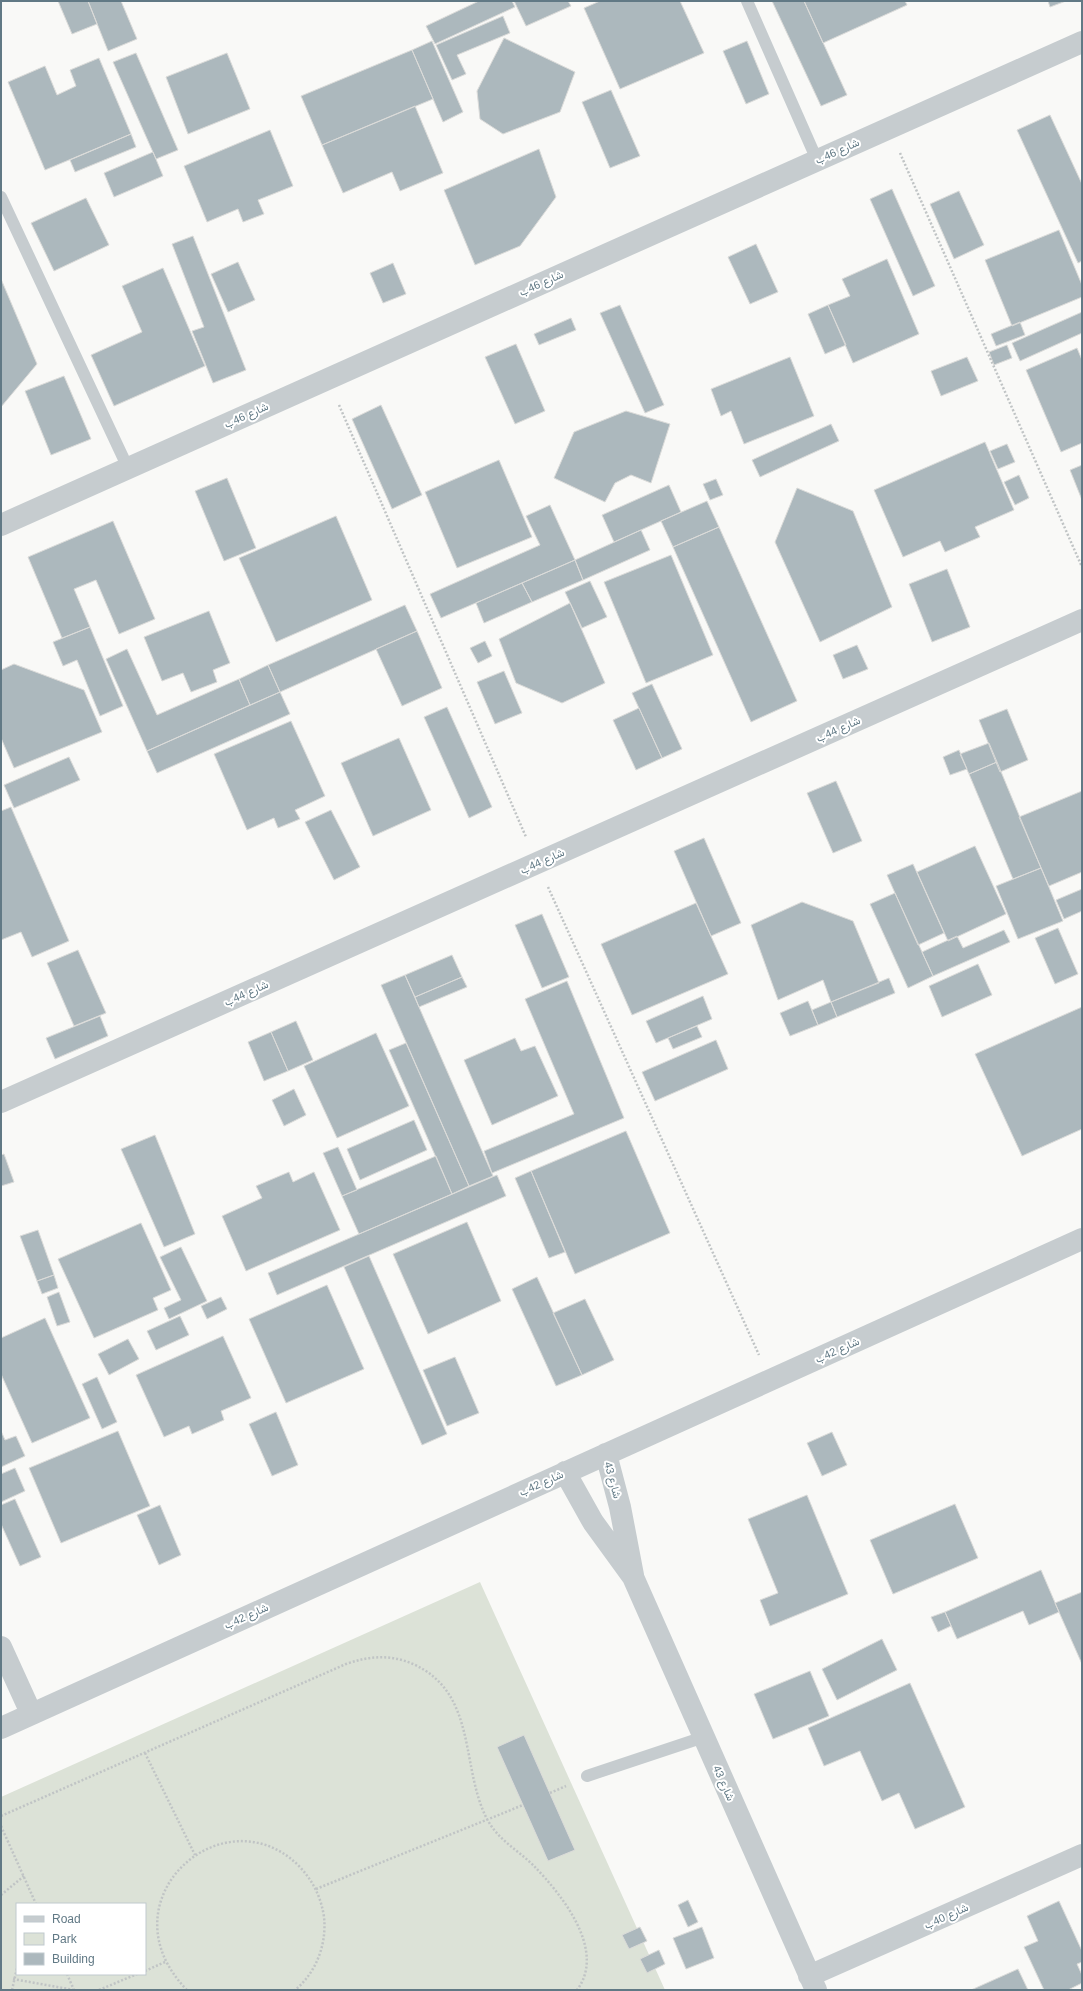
<svg xmlns="http://www.w3.org/2000/svg" width="1083" height="1991" font-family="Arial,Vazirmatn,sans-serif">
  <style>
    .green { fill: #dce2d7; fill-rule: evenodd }
    .building { fill: #acb8bd; stroke: #dbdbd9 }
    .lines { fill: none; stroke-linecap: round; stroke-linejoin: round }
    .path { stroke: #c0c4c5; stroke-width: 2.5; stroke-dasharray: 2 2; stroke-linecap: butt }
    .service { stroke: #c6cccf; stroke-width: 12 }
    .minor { stroke: #c6cccf; stroke-width: 22 }
    .labels { text-anchor: middle; dominant-baseline: central; stroke-width: 4; stroke-linejoin: round; paint-order: stroke }
    .street-label { font-size: 11px; fill: #617985; stroke: #fff }
  </style>
  <rect width="100%" height="100%" fill="#f9f9f7"/>
  <!-- green -->
  <path class="green" d="M 480,1582 L 665,1990 L 1,1990 L 1,1797 ZM 17,1904 L 145,1904 L 145,1974 L 17,1974 Z"/>
  <!-- building -->
  <path class="building" d="M 58,1 L 88,1 L 97,24 L 72,34 Z
    M 88,1 L 121,1 L 137,39 L 108,51 Z
    M 479,1 L 512,1 L 515,7 L 435,44 L 426,26 Z
    M 514,1 L 568,1 L 571,6 L 526,26 Z
    M 600,1 L 680,1 L 704,53 L 620,89 L 584,8 Z
    M 772,1 L 804,1 L 847,95 L 821,106 Z
    M 804,1 L 905,1 L 907,5 L 823,43 Z
    M 1048,1 L 1066,1 L 1050,7 Z
    M 503,16 L 510,33 L 457,55 L 466,74 L 452,80 L 436,45 Z
    M 504,38 L 575,72 L 560,112 L 503,134 L 480,119 L 477,91 Z
    M 432,41 L 463,112 L 443,122 L 412,50 Z
    M 747,41 L 769,94 L 746,104 L 723,51 Z
    M 412,50 L 433,99 L 322,145 L 301,96 Z
    M 136,53 L 178,150 L 156,159 L 113,62 Z
    M 227,53 L 250,109 L 188,134 L 166,77 Z
    M 99,58 L 131,134 L 45,170 L 8,82 L 45,66 L 57,95 L 76,86 L 70,70 Z
    M 611,90 L 640,156 L 610,168 L 582,102 Z
    M 415,106 L 443,173 L 400,191 L 392,172 L 343,193 L 322,145 Z
    M 1050,115 L 1082,184 L 1082,261 L 1078,263 L 1017,130 Z
    M 270,130 L 293,186 L 258,200 L 264,214 L 243,222 L 238,209 L 207,222 L 184,166 Z
    M 131,134 L 136,147 L 75,172 L 70,160 Z
    M 539,149 L 556,197 L 520,246 L 475,265 L 444,190 Z
    M 153,152 L 163,176 L 114,197 L 104,173 Z
    M 892,189 L 935,286 L 913,296 L 870,199 Z
    M 959,191 L 984,245 L 954,259 L 930,204 Z
    M 86,198 L 109,245 L 54,271 L 31,223 Z
    M 1059,230 L 1082,285 L 1082,297 L 1012,326 L 985,260 Z
    M 193,236 L 246,370 L 213,383 L 192,331 L 204,327 L 172,244 Z
    M 756,244 L 778,292 L 750,304 L 728,257 Z
    M 887,259 L 919,334 L 853,363 L 828,305 L 850,296 L 842,279 Z
    M 238,262 L 255,300 L 228,312 L 211,274 Z
    M 393,263 L 406,294 L 383,303 L 370,273 Z
    M 163,268 L 205,366 L 114,406 L 91,355 L 142,332 L 122,286 Z
    M 1,279 L 37,364 L 1,407 Z
    M 620,305 L 664,405 L 645,413 L 600,313 Z
    M 828,305 L 846,345 L 825,354 L 808,314 Z
    M 1082,312 L 1082,333 L 1020,361 L 1012,343 Z
    M 571,318 L 576,330 L 539,345 L 534,334 Z
    M 1020,322 L 1025,335 L 996,346 L 991,334 Z
    M 516,344 L 545,411 L 515,424 L 485,357 Z
    M 1007,345 L 1012,358 L 994,365 L 989,352 Z
    M 1077,348 L 1082,360 L 1082,443 L 1061,452 L 1026,370 Z
    M 790,357 L 814,416 L 744,444 L 731,411 L 721,416 L 711,389 Z
    M 967,357 L 978,381 L 941,396 L 931,371 Z
    M 64,376 L 91,439 L 51,455 L 25,391 Z
    M 381,405 L 422,495 L 392,509 L 352,419 Z
    M 626,411 L 670,424 L 651,483 L 631,475 L 615,483 L 605,502 L 554,478 L 574,432 Z
    M 831,424 L 839,441 L 760,477 L 752,460 Z
    M 985,442 L 1014,510 L 975,527 L 980,537 L 945,552 L 940,541 L 903,557 L 874,490 Z
    M 1007,444 L 1015,462 L 998,469 L 990,451 Z
    M 499,460 L 532,537 L 457,568 L 425,492 Z
    M 1082,465 L 1082,500 L 1070,470 Z
    M 1019,475 L 1029,498 L 1015,505 L 1004,482 Z
    M 227,478 L 256,548 L 224,561 L 195,491 Z
    M 716,479 L 723,495 L 710,500 L 703,484 Z
    M 669,485 L 681,512 L 614,542 L 602,515 Z
    M 797,488 L 853,511 L 892,607 L 820,642 L 775,542 Z
    M 707,501 L 719,527 L 673,547 L 661,521 Z
    M 550,505 L 575,560 L 441,618 L 430,594 L 540,545 L 526,516 Z
    M 336,516 L 372,600 L 276,642 L 239,558 Z
    M 113,521 L 155,619 L 119,634 L 96,580 L 74,589 L 90,627 L 62,638 L 28,557 Z
    M 719,527 L 797,701 L 751,722 L 673,547 Z
    M 641,530 L 650,550 L 583,580 L 575,560 Z
    M 671,555 L 713,655 L 646,683 L 604,582 Z
    M 575,560 L 583,580 L 532,602 L 522,583 Z
    M 947,569 L 970,627 L 932,642 L 909,584 Z
    M 590,581 L 607,617 L 582,628 L 565,592 Z
    M 522,583 L 532,602 L 484,623 L 476,603 Z
    M 570,603 L 605,683 L 562,703 L 516,683 L 499,639 Z
    M 405,605 L 417,631 L 280,692 L 268,665 Z
    M 209,611 L 230,663 L 213,670 L 217,682 L 191,692 L 183,673 L 162,681 L 144,637 Z
    M 90,627 L 123,706 L 100,716 L 77,660 L 63,666 L 53,642 Z
    M 417,631 L 442,688 L 402,706 L 376,649 Z
    M 485,641 L 492,656 L 478,663 L 470,648 Z
    M 857,645 L 868,669 L 843,679 L 833,655 Z
    M 127,649 L 157,715 L 239,679 L 250,705 L 147,751 L 106,659 Z
    M 14,664 L 84,690 L 102,732 L 14,768 L 1,738 L 1,670 Z
    M 268,665 L 280,692 L 250,705 L 239,679 Z
    M 504,671 L 522,713 L 495,724 L 477,682 Z
    M 652,684 L 682,749 L 662,758 L 632,693 Z
    M 280,692 L 290,714 L 157,773 L 147,751 Z
    M 447,707 L 492,807 L 469,818 L 424,717 Z
    M 639,708 L 662,758 L 636,770 L 613,720 Z
    M 1007,709 L 1028,760 L 1000,772 L 979,720 Z
    M 291,721 L 325,796 L 295,810 L 300,819 L 278,828 L 274,818 L 247,830 L 214,754 Z
    M 399,738 L 431,810 L 373,836 L 341,763 Z
    M 989,743 L 997,762 L 969,774 L 960,754 Z
    M 959,750 L 967,769 L 950,775 L 943,757 Z
    M 69,757 L 80,780 L 14,808 L 4,785 Z
    M 997,762 L 1041,868 L 1013,879 L 969,774 Z
    M 836,781 L 862,841 L 833,853 L 807,793 Z
    M 1082,791 L 1082,872 L 1049,886 L 1019,817 Z
    M 11,807 L 69,941 L 32,957 L 21,932 L 1,940 L 1,811 Z
    M 331,810 L 360,867 L 334,880 L 305,822 Z
    M 704,838 L 741,923 L 711,936 L 674,851 Z
    M 975,846 L 1006,914 L 948,941 L 917,872 Z
    M 913,864 L 944,933 L 918,945 L 887,875 Z
    M 1041,868 L 1063,921 L 1018,939 L 996,886 Z
    M 1082,889 L 1082,911 L 1064,919 L 1056,900 Z
    M 895,893 L 933,976 L 908,988 L 870,904 Z
    M 802,902 L 853,921 L 879,983 L 831,1002 L 823,980 L 778,1000 L 751,925 Z
    M 696,903 L 728,974 L 632,1015 L 601,944 Z
    M 542,914 L 569,977 L 542,988 L 515,925 Z
    M 1058,928 L 1078,974 L 1055,984 L 1035,938 Z
    M 1004,930 L 1010,942 L 933,976 L 922,952 L 957,936 L 963,948 Z
    M 78,950 L 106,1013 L 74,1026 L 47,963 Z
    M 452,955 L 462,977 L 415,997 L 405,975 Z
    M 978,964 L 992,995 L 942,1017 L 929,986 Z
    M 405,975 L 493,1176 L 469,1186 L 381,985 Z
    M 462,977 L 467,987 L 419,1007 L 415,997 Z
    M 889,978 L 895,993 L 837,1017 L 831,1002 Z
    M 567,981 L 624,1118 L 492,1173 L 484,1151 L 574,1114 L 525,999 Z
    M 703,996 L 712,1019 L 656,1043 L 646,1021 Z
    M 808,1001 L 818,1025 L 790,1036 L 780,1013 Z
    M 831,1002 L 837,1017 L 818,1025 L 812,1010 Z
    M 1082,1007 L 1082,1129 L 1022,1156 L 975,1054 Z
    M 100,1016 L 108,1036 L 55,1059 L 46,1038 Z
    M 296,1021 L 313,1060 L 288,1071 L 271,1032 Z
    M 697,1026 L 702,1037 L 673,1049 L 668,1038 Z
    M 271,1032 L 288,1071 L 264,1081 L 248,1042 Z
    M 376,1033 L 409,1106 L 337,1138 L 304,1066 Z
    M 515,1038 L 521,1051 L 535,1046 L 558,1096 L 492,1125 L 464,1060 Z
    M 716,1040 L 728,1069 L 655,1101 L 642,1072 Z
    M 406,1043 L 469,1186 L 452,1194 L 389,1050 Z
    M 294,1089 L 306,1115 L 284,1126 L 272,1100 Z
    M 414,1120 L 427,1150 L 360,1180 L 347,1149 Z
    M 626,1131 L 670,1233 L 575,1274 L 531,1171 Z
    M 155,1135 L 195,1234 L 164,1247 L 121,1149 Z
    M 338,1147 L 357,1190 L 342,1196 L 323,1153 Z
    M 4,1154 L 14,1182 L 1,1186 L 1,1155 Z
    M 436,1156 L 452,1194 L 359,1234 L 342,1196 Z
    M 531,1171 L 565,1252 L 549,1258 L 515,1178 Z
    M 289,1172 L 293,1182 L 314,1172 L 340,1230 L 246,1271 L 222,1216 L 262,1198 L 256,1186 Z
    M 497,1175 L 506,1196 L 277,1295 L 268,1273 Z
    M 467,1222 L 501,1301 L 428,1334 L 393,1254 Z
    M 141,1223 L 171,1290 L 153,1298 L 158,1310 L 94,1338 L 58,1259 Z
    M 38,1230 L 54,1275 L 37,1281 L 20,1236 Z
    M 181,1247 L 207,1301 L 169,1319 L 164,1308 L 181,1300 L 160,1257 Z
    M 369,1256 L 447,1434 L 422,1445 L 344,1267 Z
    M 54,1275 L 58,1288 L 42,1294 L 37,1281 Z
    M 537,1277 L 582,1375 L 556,1386 L 512,1289 Z
    M 327,1285 L 364,1369 L 286,1403 L 249,1319 Z
    M 59,1292 L 70,1322 L 57,1326 L 47,1297 Z
    M 221,1297 L 227,1309 L 207,1319 L 201,1306 Z
    M 585,1299 L 614,1360 L 582,1375 L 553,1313 Z
    M 180,1316 L 189,1335 L 156,1350 L 147,1331 Z
    M 45,1318 L 90,1418 L 32,1443 L 1,1374 L 1,1338 Z
    M 223,1336 L 251,1398 L 221,1411 L 224,1420 L 192,1434 L 189,1426 L 164,1437 L 136,1375 Z
    M 128,1339 L 139,1359 L 109,1375 L 98,1354 Z
    M 455,1357 L 479,1413 L 447,1426 L 423,1370 Z
    M 97,1377 L 117,1422 L 102,1429 L 82,1384 Z
    M 276,1412 L 298,1465 L 272,1476 L 249,1424 Z
    M 1,1431 L 5,1440 L 16,1436 L 25,1456 L 1,1467 Z
    M 118,1431 L 150,1506 L 61,1543 L 29,1468 Z
    M 832,1432 L 847,1465 L 822,1476 L 807,1443 Z
    M 15,1468 L 25,1491 L 1,1502 L 1,1474 Z
    M 807,1495 L 848,1594 L 770,1626 L 760,1600 L 778,1593 L 748,1519 Z
    M 15,1499 L 41,1557 L 20,1566 L 1,1524 L 1,1505 Z
    M 955,1504 L 978,1558 L 893,1594 L 870,1540 Z
    M 160,1505 L 181,1555 L 159,1565 L 137,1515 Z
    M 1041,1570 L 1059,1612 L 1029,1625 L 1023,1611 L 957,1639 L 945,1612 Z
    M 1082,1592 L 1082,1664 L 1055,1603 Z
    M 945,1612 L 951,1626 L 938,1632 L 931,1617 Z
    M 882,1639 L 897,1670 L 837,1700 L 822,1669 Z
    M 810,1671 L 829,1716 L 773,1739 L 754,1694 Z
    M 910,1683 L 965,1807 L 915,1829 L 899,1793 L 882,1801 L 860,1751 L 824,1766 L 808,1728 Z
    M 524,1735 L 575,1850 L 548,1861 L 497,1747 Z
    M 688,1900 L 698,1922 L 688,1927 L 678,1905 Z
    M 1059,1901 L 1082,1951 L 1082,1962 L 1077,1964 L 1082,1975 L 1082,1983 L 1068,1990 L 1044,1990 L 1024,1947 L 1038,1941 L 1027,1916 Z
    M 640,1927 L 647,1941 L 629,1949 L 622,1935 Z
    M 702,1927 L 714,1958 L 686,1969 L 673,1938 Z
    M 659,1950 L 665,1964 L 647,1973 L 640,1959 Z
    M 1018,1969 L 1028,1990 L 971,1990 Z"/>
  <g class="lines">
    <!-- path -->
    <path class="path" d="M 900,153 L 1082,567
      M 339,405 L 526,837
      M 548,887 L 759,1355
      M 145,1753 L 195,1855
      M 550,1793 L 566,1786
      M 1,1816 L 346,1664 C 369,1656 390,1654 413,1664 C 478,1693 460,1767 487,1819 C 498,1840 518,1850 534,1866 C 561,1894 607,1950 577,1990
      M 1,1826 L 36,1904
      M 316,1889 L 523,1805
      M 1,1895 L 24,1876
      M 145,1971 L 165,1962
      M 67,1974 L 74,1990
      M 13,1979 L 74,1990
      M 12,1990 L 17,1968
      M 99,1990 L 137,1974
      M 187,1990 C 101,1902 221,1793 297,1864 C 312,1879 321,1896 324,1917 C 327,1944 316,1973 295,1990"/>
    <!-- service -->
    <path class="service" d="M 747,1 L 817,160
      M 1,197 L 128,468
      M 587,1776 L 704,1737"/>
    <!-- minor -->
    <path class="minor" d="M 1,525 L 1082,42
      M 1,1102 L 1082,620
      M 606,1454 L 620,1507 L 633,1575
      M 565,1472 L 593,1522 L 633,1577 L 816,1990
      M 1,1647 L 31,1713
      M 1,1728 L 1082,1239
      M 809,1976 L 1082,1855"/>
  </g>
  <g class="labels">
    <!-- street labels -->
    <g class="street-label">
      <text transform="translate(837 151) rotate(-24)">شارع 46ب</text>
      <text transform="translate(541 283) rotate(-24)">شارع 46ب</text>
      <text transform="translate(246 415) rotate(-24)">شارع 46ب</text>
      <text transform="translate(838 729) rotate(-24)">شارع 44ب</text>
      <text transform="translate(542 861) rotate(-24)">شارع 44ب</text>
      <text transform="translate(246 993) rotate(-24)">شارع 44ب</text>
      <text transform="translate(837 1350) rotate(-24)">شارع 42ب</text>
      <text transform="translate(613 1480) rotate(75)">شارع 43</text>
      <text transform="translate(541 1483) rotate(-24)">شارع 42ب</text>
      <text transform="translate(246 1616) rotate(-24)">شارع 42ب</text>
      <text transform="translate(724 1783) rotate(66)">شارع 43</text>
      <text transform="translate(946 1916) rotate(-24)">شارع 40ب</text>
    </g>
  </g>
  <!-- border -->
  <rect width="1083" height="1991" fill="none" stroke="#617985" stroke-width="4"/>
  <!-- legend -->
  <rect x="16" y="1903" width="130" height="72" fill="#ffffff" stroke="#c0c9ce"/>
  <rect x="24" y="1916" width="20" height="6" fill="#c6cccf" stroke="#c0c9ce"/>
  <text x="52" y="1923" font-size="12" fill="#617985">Road</text>
  <rect x="24" y="1933" width="20" height="12" fill="#dce2d7" stroke="#c0c9ce"/>
  <text x="52" y="1943" font-size="12" fill="#617985">Park</text>
  <rect x="24" y="1953" width="20" height="12" fill="#acb8bd" stroke="#c0c9ce"/>
  <text x="52" y="1963" font-size="12" fill="#617985">Building</text>
</svg>
